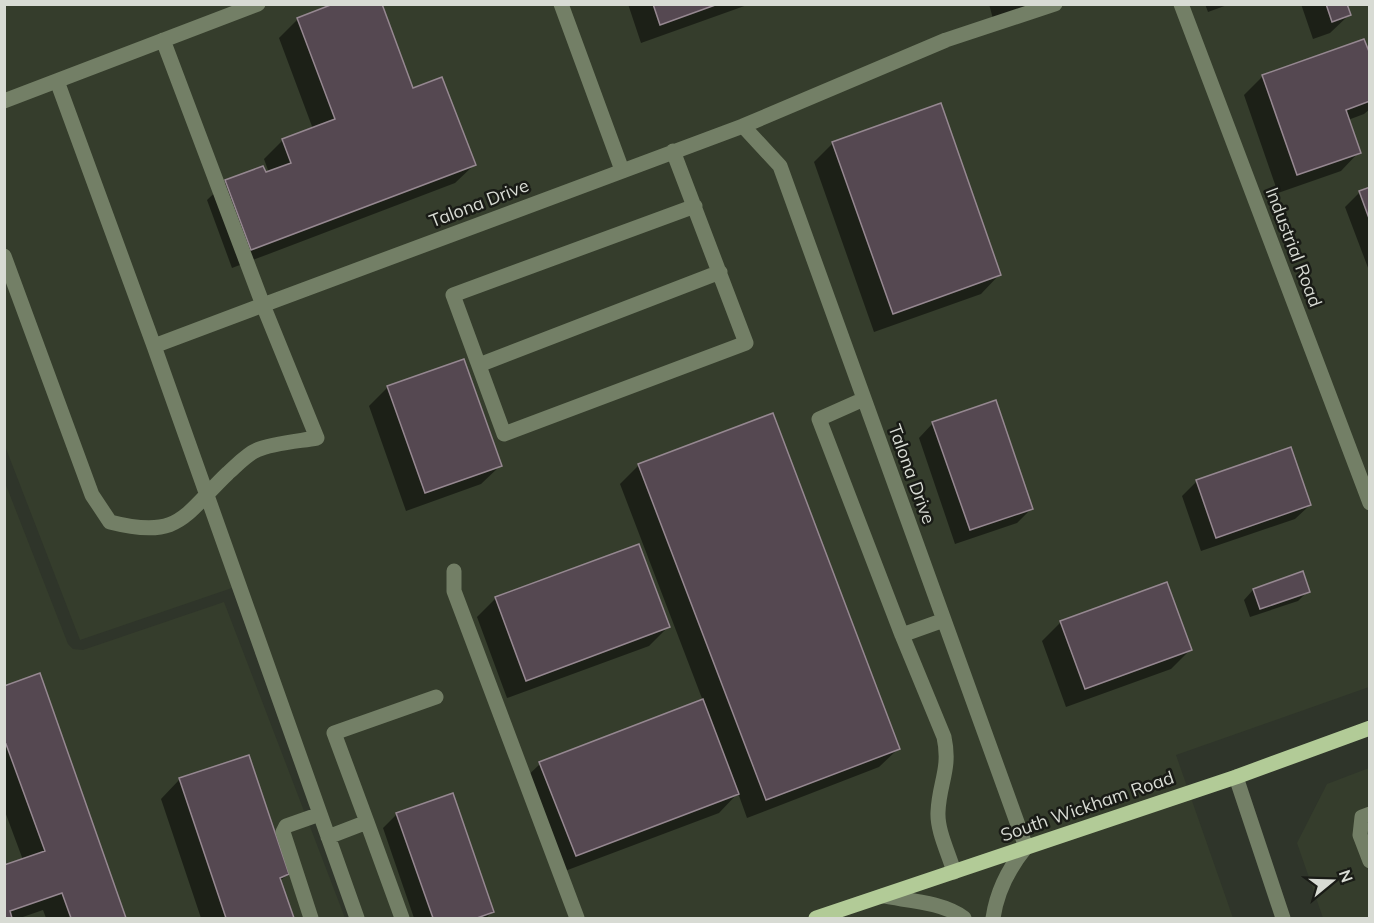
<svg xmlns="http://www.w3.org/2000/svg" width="1374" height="923" font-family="Mulish,sans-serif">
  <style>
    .built { fill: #353d2c }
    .shadow { fill: #0007 }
    .building { fill: #554851; stroke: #968891; stroke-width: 1.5 }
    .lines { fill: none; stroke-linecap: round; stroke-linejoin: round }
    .minor { stroke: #737f66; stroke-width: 15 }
    .major { stroke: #b2cb97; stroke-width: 15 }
    .labels { text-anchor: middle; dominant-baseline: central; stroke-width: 5; stroke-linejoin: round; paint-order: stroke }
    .street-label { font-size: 18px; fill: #d8dbd4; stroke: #191b16 }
  </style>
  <rect width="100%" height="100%" fill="#2f352a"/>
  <!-- built -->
  <path class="built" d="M 5,5 L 1369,5 L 1369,687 L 1176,755 L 1233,918 L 358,918 L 232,588 L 80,640 L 5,446 Z
    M 4,480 L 68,644 L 73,649 L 83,650 L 224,602 L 345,918 L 5,918 Z
    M 1369,768 L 1369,918 L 1323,918 L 1297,843 L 1327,784 Z"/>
  <!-- shadow -->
  <path class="shadow" d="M 337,4 L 412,90 L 474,165 L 455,183 L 232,268 L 207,200 L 226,182 L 269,173 L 264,159 L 283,140 L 313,129 L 279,38 L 297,20 Z
    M 628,4 L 750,4 L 641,43 Z
    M 989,4 L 1035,4 L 993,19 Z
    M 1205,4 L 1230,4 L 1208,12 Z
    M 1301,4 L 1346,4 L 1349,15 L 1330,33 L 1313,39 Z
    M 1370,58 L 1370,109 L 1364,114 L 1348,120 L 1359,152 L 1341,171 L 1278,193 L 1244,95 L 1263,76 Z
    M 833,143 L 999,275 L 981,294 L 874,332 L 814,162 Z
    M 1370,189 L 1370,273 L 1345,207 L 1359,193 Z
    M 388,387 L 500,466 L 481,484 L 406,511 L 369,406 Z
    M 933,423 L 1032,508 L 1017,523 L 955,544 L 919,438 Z
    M 639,465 L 898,749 L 879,767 L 747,818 L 738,793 L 719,813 L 557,874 L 521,782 L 540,764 L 703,701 L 620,484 Z
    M 1197,481 L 1310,505 L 1295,519 L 1201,551 L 1182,496 Z
    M 1253,590 L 1308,591 L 1298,601 L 1250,617 L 1244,600 Z
    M 496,598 L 668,627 L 649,646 L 507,698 L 477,617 Z
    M 1061,622 L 1190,650 L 1171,669 L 1066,707 L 1042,641 Z
    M 39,675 L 125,918 L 46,918 L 43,910 L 20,918 L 4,918 L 4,866 L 23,860 L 4,809 L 4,687 Z
    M 248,757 L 288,874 L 280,881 L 293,918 L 201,918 L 161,799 L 179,780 Z
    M 397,814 L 492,912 L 486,918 L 414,918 L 383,828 Z"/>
  <!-- building -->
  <path class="building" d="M 333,4 L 382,4 L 413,88 L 442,77 L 476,165 L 251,250 L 225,180 L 263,166 L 266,172 L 291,163 L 282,139 L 335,119 L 297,18 Z
    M 653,4 L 718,4 L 660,25 Z
    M 1326,4 L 1347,4 L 1351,15 L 1332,22 Z
    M 1364,39 L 1370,54 L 1370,101 L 1346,110 L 1361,153 L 1297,175 L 1262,75 Z
    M 941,103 L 1001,275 L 893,314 L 832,142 Z
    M 1370,187 L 1370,221 L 1359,191 Z
    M 464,359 L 502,466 L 425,493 L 387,386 Z
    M 996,400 L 1033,509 L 970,530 L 932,422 Z
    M 773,413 L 900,749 L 766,800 L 638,464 Z
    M 1291,447 L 1311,505 L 1216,538 L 1196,480 Z
    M 639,544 L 670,627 L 526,681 L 495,597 Z
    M 1303,571 L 1310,592 L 1260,609 L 1253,589 Z
    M 1167,582 L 1192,650 L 1085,689 L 1060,621 Z
    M 40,673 L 126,918 L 71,918 L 62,893 L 10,911 L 12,918 L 4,918 L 4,865 L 45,851 L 6,744 L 4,745 L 4,686 Z
    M 703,699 L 739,794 L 576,856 L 539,762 Z
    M 249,755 L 289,874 L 280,878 L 294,918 L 226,918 L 179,778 Z
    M 453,793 L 494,912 L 477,918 L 433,918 L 396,813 Z"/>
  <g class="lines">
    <!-- minor -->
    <path class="minor" d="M 561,4 L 622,170
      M 1181,4 L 1370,503
      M 163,40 L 263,305 L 743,126 L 780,166 L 1026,847 C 1008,869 997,891 993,918
      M 57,81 L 154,346 L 357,918
      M 4,101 L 258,4
      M 743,126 L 946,40 L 1055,4
      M 673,151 L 746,343 L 504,434 L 453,295 L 695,206
      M 4,256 L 92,495 L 110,522 C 180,540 183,516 228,473 C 237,465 247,454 257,450 C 272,443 300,441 317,438 L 263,305 L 154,346
      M 479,365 L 720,272
      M 864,399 L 819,419 L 902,635 L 944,620
      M 454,571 L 454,591 L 577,918
      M 902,635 L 944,737 C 951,769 939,783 938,812 C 937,831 949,854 954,872
      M 1236,777 L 1283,918
      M 1370,814 L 1362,817 L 1360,835 L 1370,861
      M 367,822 L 334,733 L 436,697
      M 328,837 L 367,822 L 402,918
      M 883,896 C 910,901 942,902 964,918
      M 311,918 L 283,832 L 286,826 L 320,814"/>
    <!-- major -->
    <path class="major" d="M 816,918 L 1236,777 L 1370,728"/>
  </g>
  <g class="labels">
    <!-- street labels -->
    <g class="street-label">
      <text transform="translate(479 203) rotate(-21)">Talona Drive</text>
      <text transform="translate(1294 247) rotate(69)">Industrial Road</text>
      <text transform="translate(912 474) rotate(70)">Talona Drive</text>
      <text transform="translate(1087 806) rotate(-19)">South Wickham Road</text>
    </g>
  </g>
  <!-- border -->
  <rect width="1374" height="923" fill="none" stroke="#d8dbd4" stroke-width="12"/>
  <!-- north arrow -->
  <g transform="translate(1332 881) rotate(71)" stroke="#191b16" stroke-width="4.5" paint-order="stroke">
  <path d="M0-4.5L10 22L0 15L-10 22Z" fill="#d8dbd4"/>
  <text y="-9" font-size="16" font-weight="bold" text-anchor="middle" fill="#d8dbd4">N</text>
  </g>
</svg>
